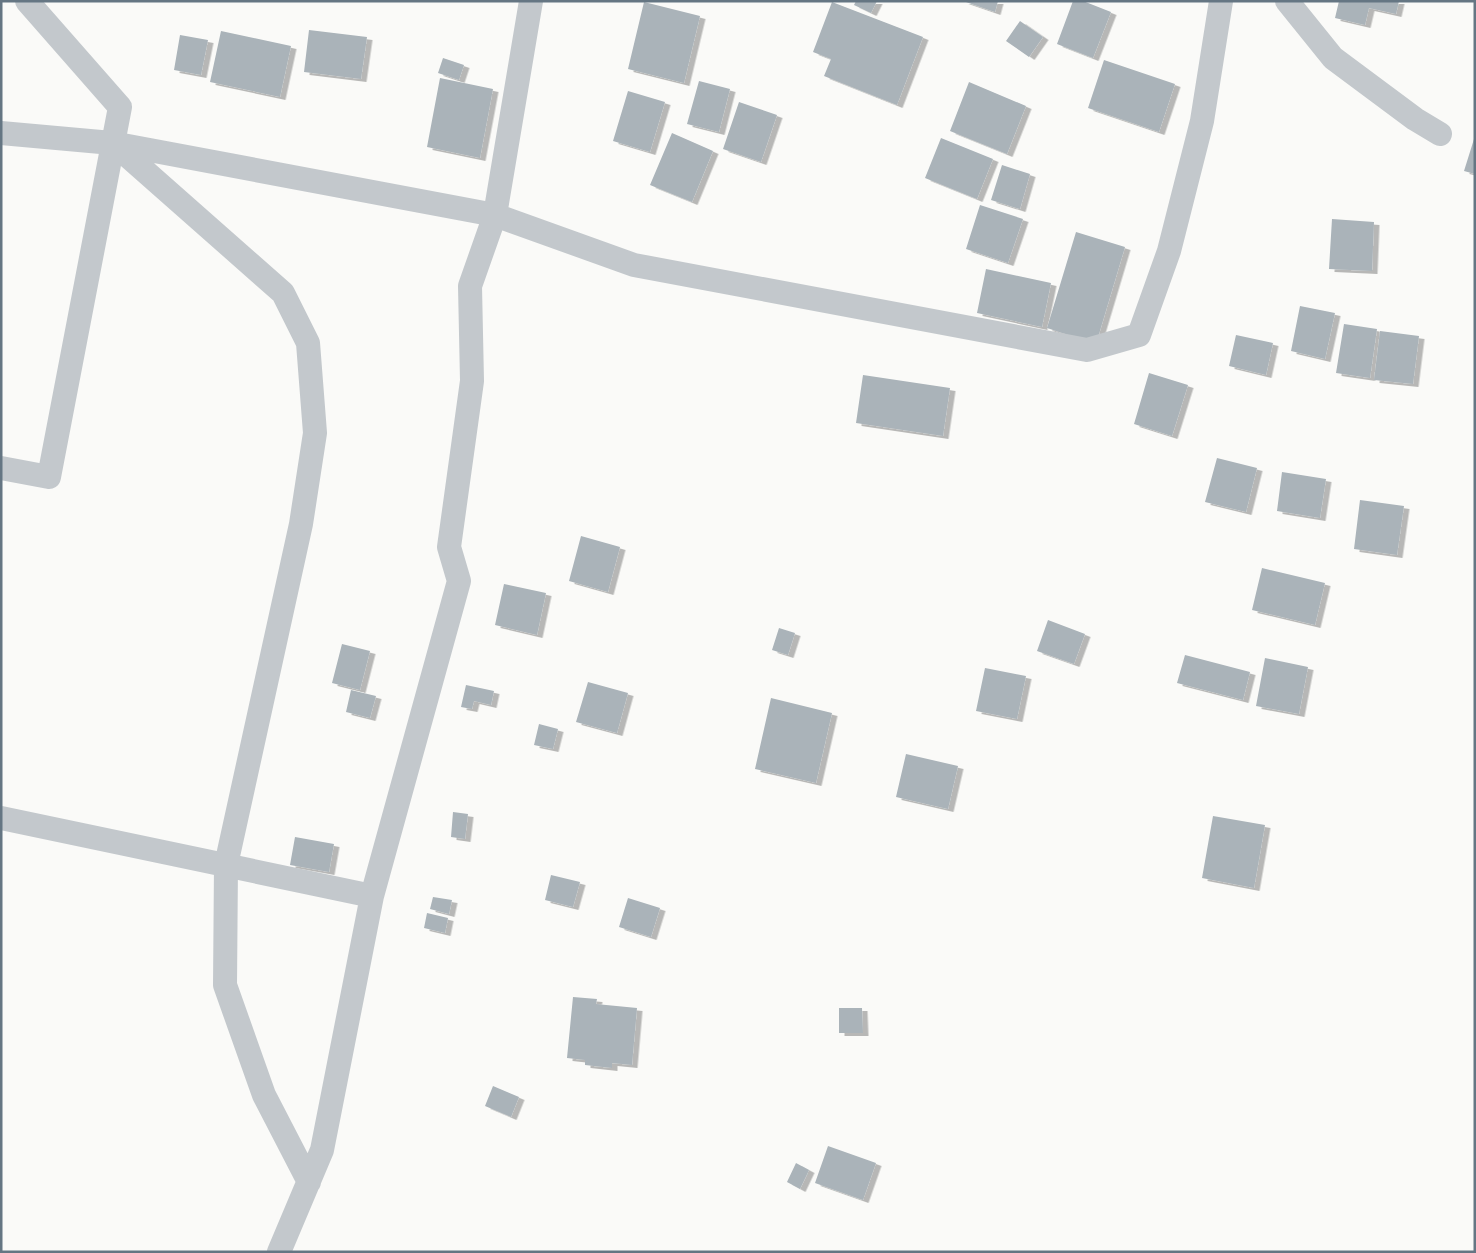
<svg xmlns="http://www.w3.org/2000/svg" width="1476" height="1253" font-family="Inter,sans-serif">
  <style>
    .building { fill: #aab3b9; filter: url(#shadow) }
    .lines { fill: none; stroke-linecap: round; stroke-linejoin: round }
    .minor { stroke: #c3c8cc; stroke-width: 24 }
  </style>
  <defs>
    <filter id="shadow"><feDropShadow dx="5.5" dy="3" stdDeviation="0" flood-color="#0004"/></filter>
  </defs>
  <rect width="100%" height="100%" fill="#fafaf8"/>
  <!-- building -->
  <path class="building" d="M 856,1 L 877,1 L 871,13 L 854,5 Z
    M 963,1 L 998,1 L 995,12 Z
    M 1073,1 L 1083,1 L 1111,12 L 1093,58 L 1057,44 Z
    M 1339,1 L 1399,1 L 1396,14 L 1369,8 L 1365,25 L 1335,18 Z
    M 644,2 L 700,16 L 684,83 L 628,69 Z
    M 832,2 L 923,37 L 897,105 L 824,76 L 831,59 L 813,52 Z
    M 1020,21 L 1043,37 L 1029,57 L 1006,41 Z
    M 309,30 L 367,37 L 361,79 L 304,72 Z
    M 221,31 L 291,46 L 280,97 L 210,82 Z
    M 180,35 L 208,40 L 201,75 L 174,70 Z
    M 443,58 L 464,65 L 459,80 L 438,73 Z
    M 1104,60 L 1175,84 L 1159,132 L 1088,108 Z
    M 440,78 L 493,89 L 480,158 L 427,147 Z
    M 699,81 L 730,89 L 719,132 L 687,124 Z
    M 969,82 L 1026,106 L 1007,154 L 950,131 Z
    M 628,91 L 665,102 L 650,152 L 613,141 Z
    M 739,102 L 777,115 L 761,162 L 723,149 Z
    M 672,133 L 713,151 L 692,202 L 650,185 Z
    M 941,138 L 993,159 L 977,199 L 925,178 Z
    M 1474,139 L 1475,139 L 1475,174 L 1464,171 Z
    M 1002,165 L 1030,174 L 1020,209 L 991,200 Z
    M 980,205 L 1023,219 L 1008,263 L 966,249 Z
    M 1332,219 L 1374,222 L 1372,271 L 1329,269 Z
    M 1076,232 L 1125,247 L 1096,344 L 1047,328 Z
    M 986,269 L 1051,283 L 1042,327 L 977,313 Z
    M 1300,306 L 1335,313 L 1325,359 L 1291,351 Z
    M 1344,324 L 1377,329 L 1370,378 L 1336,373 Z
    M 1380,331 L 1419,336 L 1413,384 L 1374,380 Z
    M 1236,335 L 1273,343 L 1266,375 L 1229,366 Z
    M 1149,373 L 1188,385 L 1172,436 L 1134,424 Z
    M 863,375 L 950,388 L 943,436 L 856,423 Z
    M 1217,458 L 1257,468 L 1246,512 L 1205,502 Z
    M 1282,472 L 1326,479 L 1320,518 L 1277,511 Z
    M 1360,500 L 1404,506 L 1397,555 L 1354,549 Z
    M 581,536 L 620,547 L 608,592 L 569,581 Z
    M 1262,568 L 1325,583 L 1315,625 L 1252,610 Z
    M 504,584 L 546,593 L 537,635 L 495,625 Z
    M 1048,620 L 1085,634 L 1074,664 L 1037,651 Z
    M 779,628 L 795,633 L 788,655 L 772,650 Z
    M 342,644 L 370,651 L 360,690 L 332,683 Z
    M 1185,655 L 1250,672 L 1243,700 L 1177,683 Z
    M 1265,658 L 1308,667 L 1299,714 L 1256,706 Z
    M 985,668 L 1026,676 L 1017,719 L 976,711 Z
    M 588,682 L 628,693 L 617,733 L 576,722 Z
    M 466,685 L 494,691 L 491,705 L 474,701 L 472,709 L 461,707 Z
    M 351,690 L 376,696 L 370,718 L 346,712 Z
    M 771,698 L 832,713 L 816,783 L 755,769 Z
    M 539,724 L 558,729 L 553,749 L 534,745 Z
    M 906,754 L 958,766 L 948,809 L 896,797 Z
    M 453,812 L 468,814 L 465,839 L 451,837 Z
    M 1213,816 L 1265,825 L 1254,888 L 1202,878 Z
    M 295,837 L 334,844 L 329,872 L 290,865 Z
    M 551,875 L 580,882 L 573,907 L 545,900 Z
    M 433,897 L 452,900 L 449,914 L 430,909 Z
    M 628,898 L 660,908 L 651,937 L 619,927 Z
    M 427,913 L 448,918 L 445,933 L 424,928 Z
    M 573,997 L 597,999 L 596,1004 L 637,1008 L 632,1065 L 612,1063 L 612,1068 L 585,1065 L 585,1060 L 567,1058 Z
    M 839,1008 L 862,1008 L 863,1033 L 839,1033 Z
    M 493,1086 L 519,1097 L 511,1117 L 485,1106 Z
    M 828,1146 L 876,1163 L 863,1200 L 815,1183 Z
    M 796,1163 L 809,1170 L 800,1189 L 787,1182 Z"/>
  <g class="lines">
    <!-- minor -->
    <path class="minor" d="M 1287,1 L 1333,58 L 1415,119 L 1440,134
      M 1,133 L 112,143 L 495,215 L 634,265 L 1087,350 L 1139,335 L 1169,251 L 1202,121 L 1221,1
      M 113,143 L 283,293 L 308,343 L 315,433 L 301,524 L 226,865 L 225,985 L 264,1095 L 309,1182
      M 1,468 L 49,477 L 120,107 L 27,1
      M 1,818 L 372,896
      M 279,1252 L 322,1150 L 372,896 L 459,581 L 449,547 L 472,381 L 470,286 L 495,215 L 531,1"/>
  </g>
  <!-- border -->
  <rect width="1476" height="1253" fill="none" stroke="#657683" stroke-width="5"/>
</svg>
